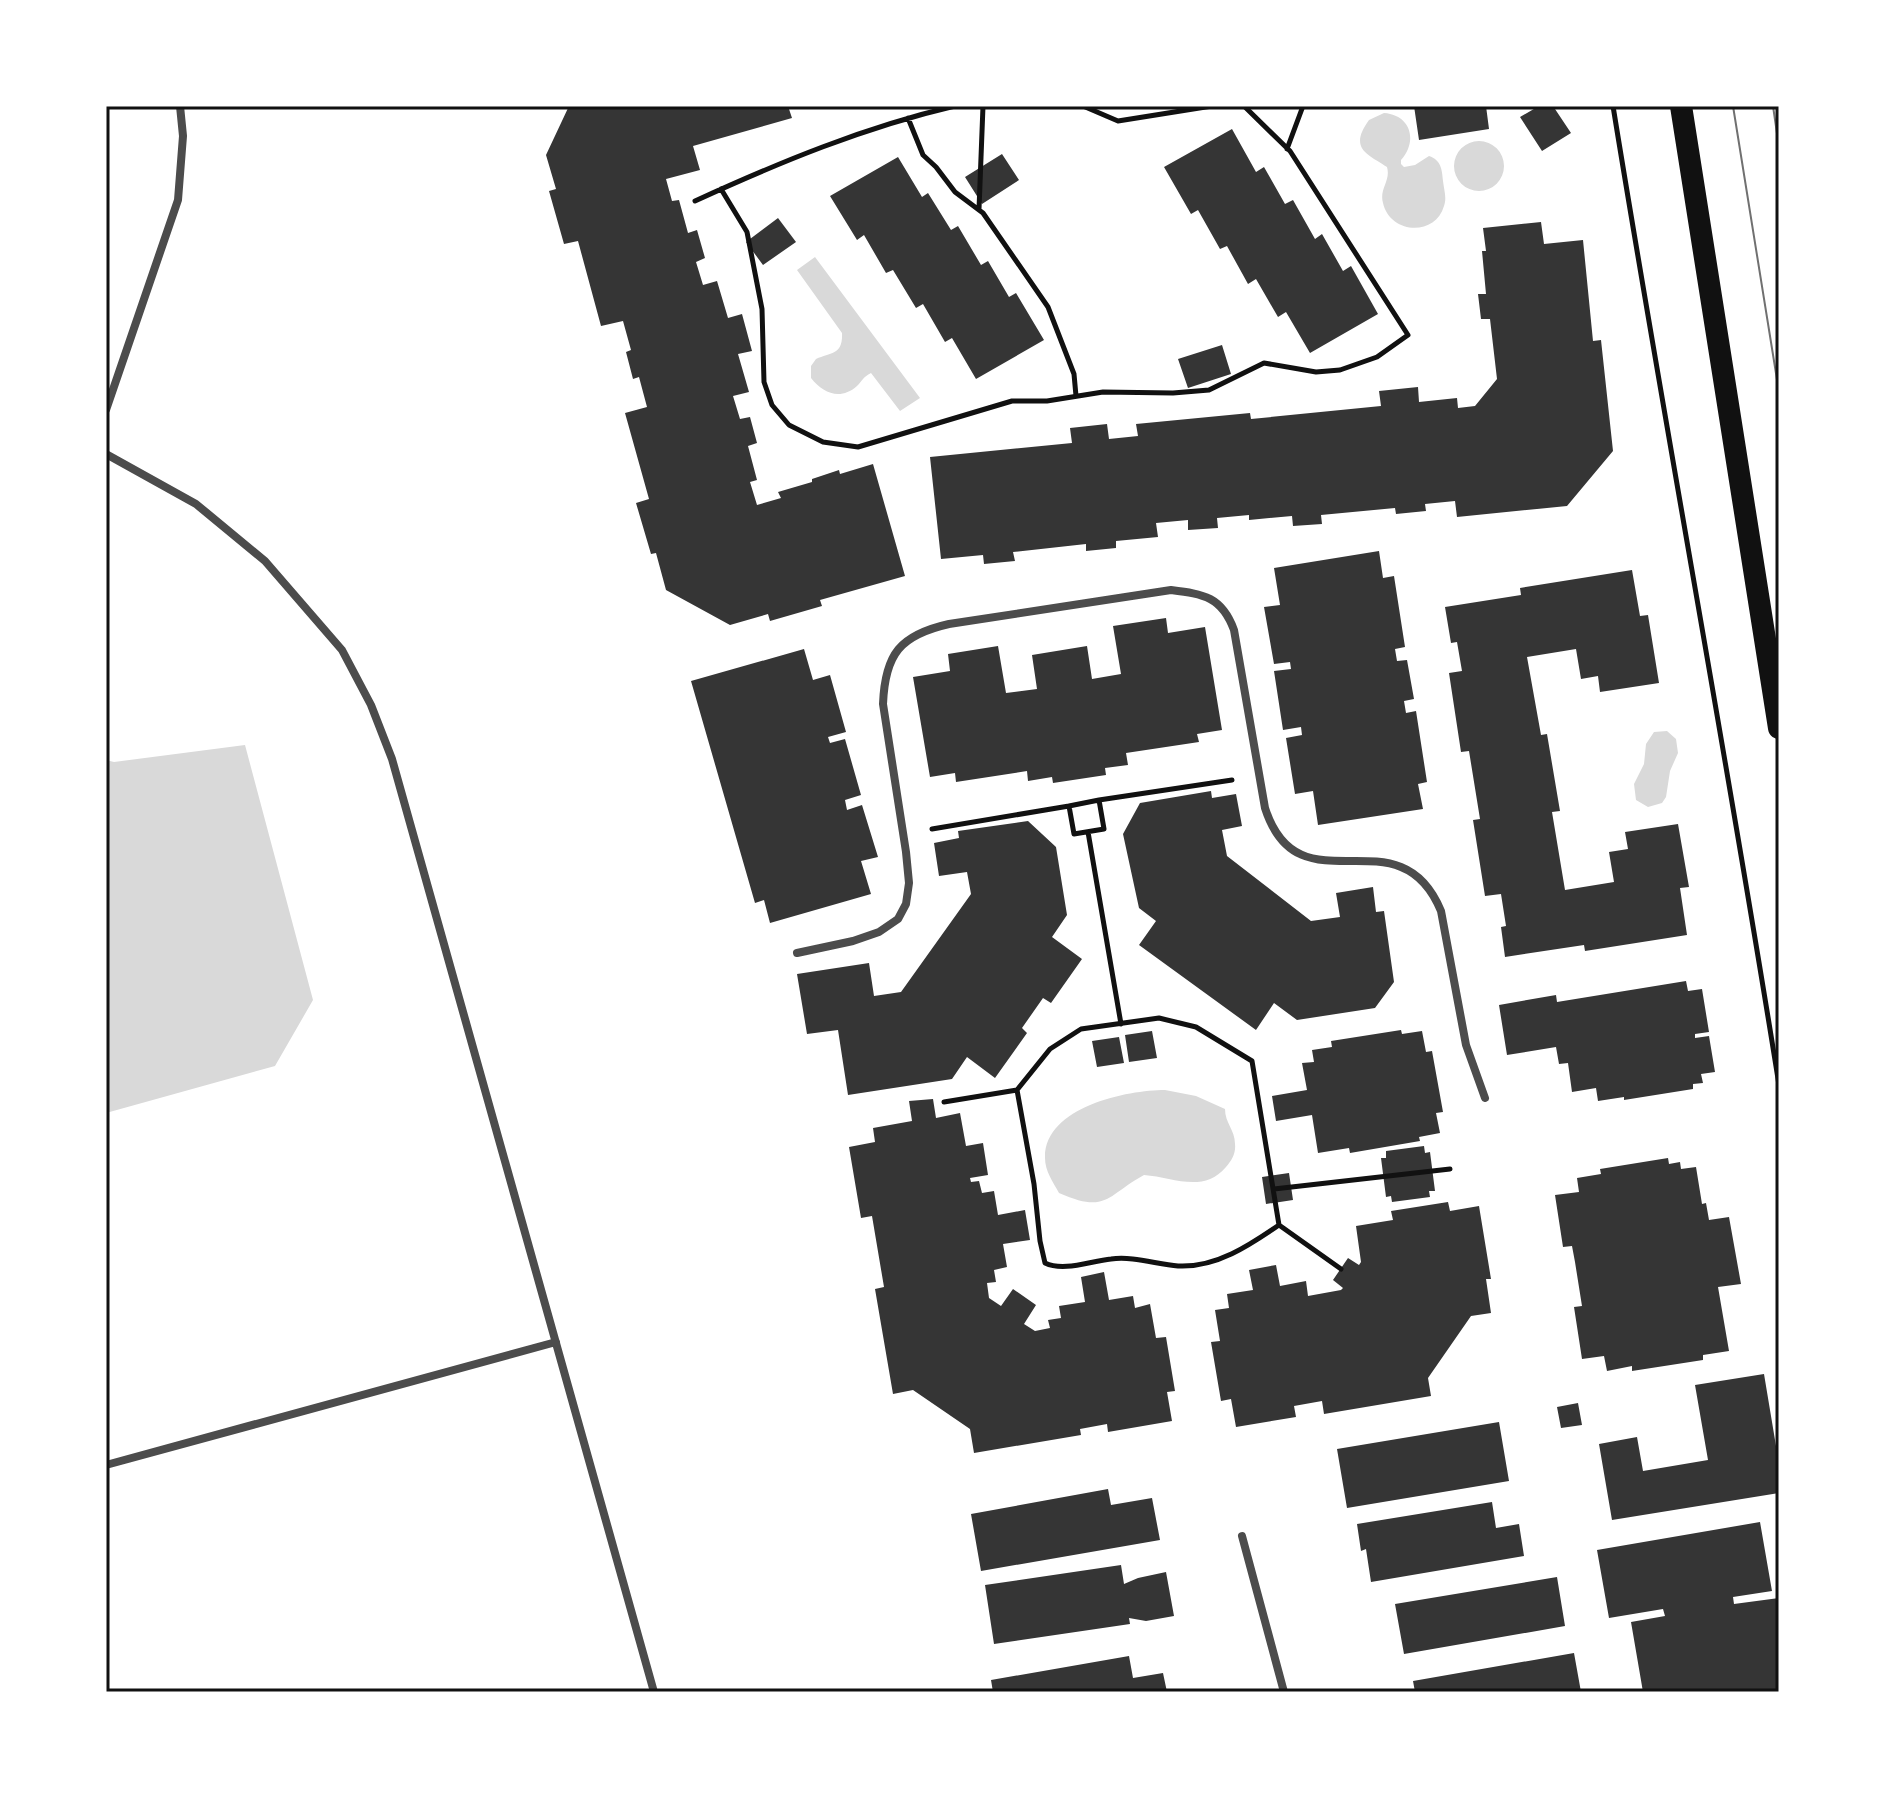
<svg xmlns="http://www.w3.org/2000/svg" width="1885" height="1798" font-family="Merriweather,serif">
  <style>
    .water { fill: #d9d9d9 }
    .building { fill: #353535 }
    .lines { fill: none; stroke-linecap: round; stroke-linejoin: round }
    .path { stroke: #111; stroke-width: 5 }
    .minor { stroke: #4c4c4c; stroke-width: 8 }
    .trunk { stroke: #111; stroke-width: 22 }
    .tram { stroke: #707070; stroke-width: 2 }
    .neatline { fill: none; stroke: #111; stroke-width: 3 }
  </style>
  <rect width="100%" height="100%" fill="#fff"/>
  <!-- water -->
  <path class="water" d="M 1384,113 C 1411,115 1418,141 1401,160 L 1401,164 L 1404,167 L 1415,165 L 1429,156 C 1441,160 1442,169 1443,181 C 1444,190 1447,198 1444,206 C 1435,237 1390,234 1383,203 C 1379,189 1391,181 1387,167 C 1368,154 1348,149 1369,120 Z
    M1454 166a25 25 0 1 1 50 0a25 25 0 1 1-50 0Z
    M 815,257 L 920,398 L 900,411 L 871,373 C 863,377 863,380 857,386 C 840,401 823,393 811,378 L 811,366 L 816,359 C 831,352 843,355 842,333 L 797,270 Z
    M 1667,731 L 1676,739 L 1678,753 L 1670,771 L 1666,797 L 1662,803 L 1648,807 L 1636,800 L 1634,784 L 1644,764 L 1646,744 L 1654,732 Z
    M 245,745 L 313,1000 L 275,1066 L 106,1113 L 106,760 L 114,762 Z
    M 1165,1090 L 1196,1096 L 1225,1109 C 1225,1123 1235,1130 1235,1144 C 1236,1153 1232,1160 1226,1167 C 1203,1194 1173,1177 1144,1175 C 1106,1196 1107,1214 1059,1193 C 1053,1182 1045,1171 1045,1158 C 1044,1107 1127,1090 1165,1090 Z"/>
  <!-- building -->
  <path class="building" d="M 569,106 L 788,106 L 792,118 L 693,146 L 700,170 L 666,179 L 672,201 L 679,200 L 688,233 L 697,230 L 705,258 L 696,262 L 703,285 L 717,281 L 728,318 L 742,314 L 752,351 L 738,354 L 749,392 L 733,396 L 740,419 L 750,417 L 757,443 L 748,446 L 757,480 L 750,482 L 757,505 L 781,498 L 778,492 L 812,482 L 812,479 L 839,470 L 840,474 L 873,464 L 905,576 L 820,600 L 822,606 L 770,621 L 768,614 L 730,625 L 666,590 L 656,553 L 651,554 L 636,503 L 649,499 L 625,413 L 647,407 L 639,377 L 633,379 L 626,352 L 631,350 L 623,321 L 601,326 L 578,241 L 564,244 L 549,191 L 556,189 L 546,155 Z
    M 1414,106 L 1486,106 L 1489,129 L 1419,140 Z
    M 1539,106 L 1553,106 L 1571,133 L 1542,151 L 1520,117 Z
    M 1232,129 L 1256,172 L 1264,167 L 1285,204 L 1293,200 L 1315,239 L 1322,234 L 1343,271 L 1351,266 L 1378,314 L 1310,353 L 1286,312 L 1278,317 L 1256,279 L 1248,284 L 1227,246 L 1220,249 L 1198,210 L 1191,214 L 1164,167 Z
    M 1002,154 L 1019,180 L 982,204 L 965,177 Z
    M 898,157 L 922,197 L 928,193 L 951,230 L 958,226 L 981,265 L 988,261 L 1009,297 L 1016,293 L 1044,340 L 976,379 L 952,338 L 945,342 L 923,304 L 916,308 L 893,270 L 886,273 L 864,235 L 857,240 L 830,196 Z
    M 778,218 L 796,242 L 763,265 L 746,242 Z
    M 1541,222 L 1544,244 L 1583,240 L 1593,341 L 1601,340 L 1613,451 L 1567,506 L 1457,517 L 1455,501 L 1425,504 L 1426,511 L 1396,514 L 1395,508 L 1321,515 L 1322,524 L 1293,526 L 1292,516 L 1249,520 L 1249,515 L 1217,518 L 1218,528 L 1188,530 L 1188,520 L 1156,523 L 1158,537 L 1116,541 L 1116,548 L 1086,551 L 1086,544 L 1013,552 L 1015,561 L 984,564 L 983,555 L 941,559 L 930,457 L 1072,443 L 1070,428 L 1107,424 L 1109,439 L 1138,436 L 1136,424 L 1250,413 L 1251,419 L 1381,406 L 1379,391 L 1418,387 L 1419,402 L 1457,398 L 1458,408 L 1475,406 L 1497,379 L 1490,319 L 1481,319 L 1478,294 L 1486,294 L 1482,251 L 1486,251 L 1483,228 Z
    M 1222,345 L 1231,374 L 1188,388 L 1178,359 Z
    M 1379,551 L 1383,578 L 1394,576 L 1405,647 L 1395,649 L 1397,661 L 1407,660 L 1414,699 L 1404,701 L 1406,713 L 1416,711 L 1427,782 L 1418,784 L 1423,809 L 1318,825 L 1313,791 L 1295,794 L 1286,738 L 1302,735 L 1301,727 L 1283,730 L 1274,671 L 1291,669 L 1290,662 L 1274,664 L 1264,607 L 1280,605 L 1274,568 Z
    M 1632,570 L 1640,616 L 1648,615 L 1659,683 L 1600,692 L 1598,676 L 1581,679 L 1576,649 L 1527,657 L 1541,735 L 1547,734 L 1560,811 L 1552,812 L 1565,890 L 1614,882 L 1609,852 L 1628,849 L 1625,832 L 1678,824 L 1689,887 L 1680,888 L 1687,935 L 1585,951 L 1584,945 L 1505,957 L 1501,927 L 1506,926 L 1501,894 L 1485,896 L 1473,820 L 1480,819 L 1469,751 L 1461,752 L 1449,673 L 1462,671 L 1457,642 L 1451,643 L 1445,607 L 1521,595 L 1520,588 Z
    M 1166,618 L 1168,633 L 1205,627 L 1222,730 L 1197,734 L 1199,742 L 1126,753 L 1128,765 L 1105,768 L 1106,775 L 1053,783 L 1052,777 L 1028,781 L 1027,771 L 956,782 L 955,773 L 930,777 L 913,677 L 950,671 L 948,654 L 998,646 L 1006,693 L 1037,689 L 1032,655 L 1087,646 L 1092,679 L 1121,674 L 1113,626 Z
    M 804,649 L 813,680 L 830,675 L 846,732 L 828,737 L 830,743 L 845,739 L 861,795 L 845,800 L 847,810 L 862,805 L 878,857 L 861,861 L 871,894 L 770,923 L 764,900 L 755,903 L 691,681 Z
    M 1211,791 L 1212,798 L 1236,794 L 1242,826 L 1222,830 L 1227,856 L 1311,921 L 1340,917 L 1336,893 L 1373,887 L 1376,912 L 1384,911 L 1394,982 L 1375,1008 L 1297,1020 L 1274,1003 L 1256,1030 L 1139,945 L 1156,921 L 1139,908 L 1123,834 L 1140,803 Z
    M 1028,821 L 1056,847 L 1067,915 L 1052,937 L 1082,959 L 1051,1003 L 1043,998 L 1022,1028 L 1027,1033 L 995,1078 L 967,1057 L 952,1079 L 848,1095 L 838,1030 L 807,1034 L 797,974 L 869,963 L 874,996 L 901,992 L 971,894 L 967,872 L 939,876 L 934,843 L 959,838 L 958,831 Z
    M 1686,981 L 1688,991 L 1702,989 L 1709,1032 L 1695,1034 L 1695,1038 L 1709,1036 L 1715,1072 L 1701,1074 L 1703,1083 L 1693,1084 L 1693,1089 L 1624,1100 L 1624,1097 L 1598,1101 L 1596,1088 L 1572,1092 L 1568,1063 L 1559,1064 L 1556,1047 L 1507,1055 L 1499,1005 L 1556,995 L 1557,1002 Z
    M 1401,1030 L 1402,1034 L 1422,1031 L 1426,1052 L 1432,1051 L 1443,1112 L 1436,1113 L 1440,1133 L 1419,1137 L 1420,1141 L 1350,1153 L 1349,1148 L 1318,1153 L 1312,1115 L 1276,1121 L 1272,1096 L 1307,1090 L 1302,1063 L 1314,1062 L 1312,1050 L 1332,1047 L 1331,1041 Z
    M 1152,1031 L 1157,1058 L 1129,1062 L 1125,1035 Z
    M 1119,1037 L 1124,1063 L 1097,1067 L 1092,1041 Z
    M 933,1099 L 936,1118 L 960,1113 L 966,1146 L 983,1143 L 988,1175 L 970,1178 L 971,1182 L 979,1181 L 982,1193 L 994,1191 L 998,1215 L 1025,1210 L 1030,1240 L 1003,1244 L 1007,1267 L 994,1270 L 996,1282 L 987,1283 L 989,1298 L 1001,1306 L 1013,1289 L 1036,1305 L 1024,1324 L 1035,1331 L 1050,1328 L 1048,1320 L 1061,1318 L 1059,1306 L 1085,1302 L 1081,1277 L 1104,1272 L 1109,1300 L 1133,1296 L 1135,1308 L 1150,1304 L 1156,1338 L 1166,1337 L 1175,1391 L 1167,1392 L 1172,1421 L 1108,1432 L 1107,1424 L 1080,1429 L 1081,1435 L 974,1453 L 970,1429 L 913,1390 L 893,1394 L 875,1289 L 884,1287 L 872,1216 L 861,1218 L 849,1147 L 875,1142 L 873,1128 L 912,1121 L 909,1101 Z
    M 1424,1146 L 1425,1153 L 1430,1152 L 1435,1191 L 1429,1191 L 1430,1197 L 1392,1202 L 1391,1196 L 1386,1197 L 1381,1158 L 1386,1158 L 1386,1151 Z
    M 1668,1158 L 1669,1164 L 1680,1162 L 1681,1169 L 1696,1167 L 1702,1204 L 1706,1203 L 1709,1220 L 1729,1217 L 1741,1284 L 1718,1287 L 1729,1351 L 1703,1355 L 1703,1360 L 1632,1371 L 1632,1366 L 1607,1371 L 1604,1356 L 1582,1359 L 1574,1307 L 1582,1306 L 1575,1262 L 1572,1246 L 1563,1247 L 1555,1195 L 1579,1192 L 1577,1178 L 1601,1174 L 1600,1169 Z
    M 1289,1173 L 1293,1200 L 1266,1204 L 1262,1177 Z
    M 1448,1202 L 1450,1211 L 1479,1206 L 1491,1279 L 1486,1279 L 1491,1313 L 1471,1316 L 1428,1378 L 1431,1396 L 1324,1414 L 1322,1401 L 1294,1406 L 1296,1417 L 1236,1427 L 1231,1399 L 1221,1401 L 1211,1342 L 1220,1341 L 1215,1310 L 1229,1308 L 1227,1294 L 1253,1290 L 1249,1270 L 1276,1265 L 1280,1286 L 1306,1281 L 1308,1296 L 1341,1290 L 1343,1288 L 1333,1280 L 1348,1258 L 1359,1265 L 1361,1262 L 1356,1226 L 1393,1220 L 1391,1211 Z
    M 1764,1374 L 1779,1464 L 1779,1493 L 1612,1520 L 1599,1444 L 1637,1437 L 1643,1471 L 1708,1460 L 1695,1385 Z
    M 1578,1403 L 1582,1425 L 1561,1428 L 1557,1407 Z
    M 1499,1422 L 1509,1481 L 1347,1508 L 1337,1449 Z
    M 1108,1489 L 1111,1505 L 1152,1498 L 1160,1540 L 981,1571 L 971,1514 Z
    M 1492,1502 L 1496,1528 L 1519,1524 L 1524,1556 L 1371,1582 L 1366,1549 L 1361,1551 L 1357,1524 Z
    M 1760,1522 L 1772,1591 L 1733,1597 L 1734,1604 L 1779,1598 L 1779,1692 L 1643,1692 L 1631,1622 L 1665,1616 L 1663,1609 L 1609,1618 L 1597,1550 Z
    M 1121,1565 L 1124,1584 L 1138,1578 L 1166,1572 L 1174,1616 L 1146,1621 L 1129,1618 L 1130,1624 L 994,1644 L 985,1585 Z
    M 1557,1577 L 1565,1626 L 1404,1654 L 1395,1604 Z
    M 1574,1653 L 1581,1692 L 1415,1692 L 1413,1681 Z
    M 1129,1656 L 1133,1678 L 1163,1673 L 1167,1692 L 993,1692 L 991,1680 Z"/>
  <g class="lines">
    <!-- path -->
    <path class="path" d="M 1083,106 L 1118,121 L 1212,106
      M 1613,106 C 1666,433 1727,758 1779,1085
      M 908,118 L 923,155 L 936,167 L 955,192 L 983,213 L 1048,307 L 1074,374 L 1076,396
      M 1287,149 L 1303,106
      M 721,189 L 747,232 L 762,309 L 764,382 L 772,405 L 789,425 L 823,442 L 858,447 L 1012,401 L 1047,401 L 1103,392 L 1173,393 L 1209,390 L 1264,363 L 1316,372 L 1340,370 L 1377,357 L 1408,335 L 1290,151 L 1244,106
      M 695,201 C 780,162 865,127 955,106
      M 979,209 L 983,106
      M 1099,800 L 1232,780
      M 1099,800 L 1104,829 L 1074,834 L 1069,806 Z
      M 932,829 L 1069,806
      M 1088,832 L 1121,1024
      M 1017,1090 L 1034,1184 L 1040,1241 L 1045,1263 C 1064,1272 1090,1261 1111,1259 C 1133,1256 1156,1264 1178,1266 C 1216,1268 1250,1245 1279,1225
      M 944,1102 L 1017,1090 L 1050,1049 L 1081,1029 L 1159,1018 L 1196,1027 L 1252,1061 L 1279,1225 L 1341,1269
      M 1274,1189 L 1450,1169"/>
    <!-- minor -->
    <path class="minor" d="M 106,410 L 178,200 L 183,136 L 180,106
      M 106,454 L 196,504 L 265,561 L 342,650 L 371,705 L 392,759 L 654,1692
      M 797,953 L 853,941 L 879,932 L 898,919 L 906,904 L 909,883 L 906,852 L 883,704 C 885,654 900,635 949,624 L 1171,590 C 1204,594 1222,597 1234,630 L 1265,808 C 1299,914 1399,809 1441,911 L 1466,1045 L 1485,1098
      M 106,1465 L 556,1342
      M 1242,1536 L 1284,1692"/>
    <!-- trunk -->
    <path class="trunk" d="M 1681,106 L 1779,728"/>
    <!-- tram -->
    <path class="tram" d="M 1733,106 L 1779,392
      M 1773,106 L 1779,147"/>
  </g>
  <!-- border -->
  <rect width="1885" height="1798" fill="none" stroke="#ffffff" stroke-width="216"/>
  <rect x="108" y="108" width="1669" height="1582" class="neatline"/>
</svg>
